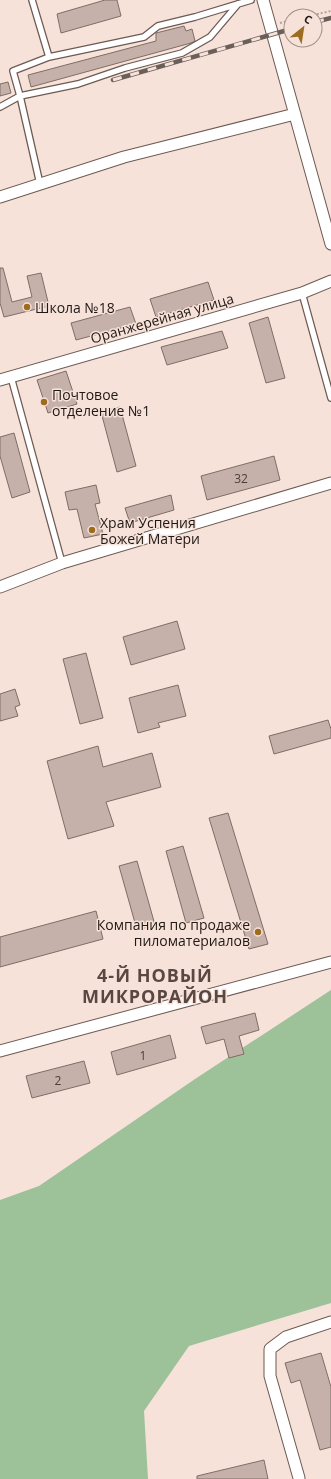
<svg xmlns="http://www.w3.org/2000/svg" width="331" height="1479" font-family="'Open Sans',sans-serif">
  <style>
    .green { fill: #9dc199 }
    .building { fill: #c5b1a9; stroke: #7f6d65 }
    .lines { fill: none; stroke-linecap: round; stroke-linejoin: round }
    .service-casing { stroke: #6c5a53; stroke-width: 8 }
    .minor-casing { stroke: #6c5a53; stroke-width: 13 }
    .path { stroke: #b4a39c; stroke-width: 2; stroke-dasharray: 2 2; stroke-linecap: butt }
    .service { stroke: #fff; stroke-width: 5.5 }
    .minor { stroke: #fff; stroke-width: 11 }
    .rail-casing { stroke: #6b5f5a; stroke-width: 4.5 }
    .rail { stroke: #f7e2d9; stroke-width: 3; stroke-dasharray: 9; stroke-linecap: butt }
    .poi-dot { fill: #9c6c1f; stroke: #f7e2d9; stroke-width: 1.5 }
    .labels { text-anchor: middle; dominant-baseline: central; stroke-width: 3; stroke-linejoin: round; paint-order: stroke }
    .number-label { font-size: 12px; fill: #483e3a }
    .poi-label { font-size: 14px; fill: #1f1815; stroke: #f7e2d9; text-anchor: start }
    .street-label { font-size: 14px; fill: #1f1815; stroke: #f7e2d9 }
    .district-label { font-size: 18px; font-weight: bold; letter-spacing: 1px; fill: #594741; stroke: #f7e2d9 }
  </style>
  <rect width="100%" height="100%" fill="#f7e2d9"/>
  <!-- green -->
  <path class="green" d="M 331,990 L 331,1303 L 189,1346 L 144,1411 L 148,1479 L 0,1479 L 0,1200 L 39,1186 L 195,1079 Z"/>
  <!-- building -->
  <path class="building" d="M 105,0 L 117,0 L 121,16 L 61,33 L 57,14 Z
    M 184,26 L 186,31 L 192,29 L 195,41 L 191,43 L 31,87 L 28,75 L 156,41 L 156,33 Z
    M 8,82 L 11,93 L 0,96 L 0,84 Z
    M 0,268 L 3,268 L 12,302 L 32,297 L 27,276 L 41,273 L 49,306 L 4,317 L 0,303 Z
    M 208,282 L 214,300 L 156,317 L 150,299 Z
    M 130,307 L 136,324 L 76,340 L 71,323 Z
    M 268,317 L 285,378 L 266,383 L 249,323 Z
    M 222,331 L 228,348 L 167,365 L 161,347 Z
    M 66,371 L 77,404 L 48,413 L 37,380 Z
    M 120,407 L 136,466 L 117,472 L 101,412 Z
    M 14,433 L 30,492 L 12,498 L 0,456 L 0,437 Z
    M 274,456 L 280,480 L 207,500 L 201,476 Z
    M 96,485 L 100,503 L 95,504 L 103,534 L 84,538 L 77,509 L 69,510 L 65,492 Z
    M 171,495 L 174,510 L 130,523 L 125,508 Z
    M 177,621 L 185,649 L 131,665 L 123,637 Z
    M 86,653 L 103,718 L 80,724 L 63,659 Z
    M 178,685 L 186,716 L 158,723 L 160,727 L 138,733 L 129,698 Z
    M 15,689 L 20,705 L 15,707 L 18,716 L 0,721 L 0,694 Z
    M 328,720 L 331,729 L 331,738 L 274,754 L 269,736 Z
    M 98,746 L 103,767 L 152,753 L 161,787 L 106,802 L 114,826 L 68,839 L 47,761 Z
    M 228,813 L 268,944 L 249,949 L 209,818 Z
    M 183,846 L 204,918 L 186,923 L 166,851 Z
    M 137,861 L 155,925 L 137,930 L 119,866 Z
    M 96,911 L 103,939 L 0,967 L 0,937 Z
    M 255,1013 L 259,1030 L 239,1036 L 244,1054 L 229,1058 L 224,1039 L 206,1044 L 201,1027 Z
    M 170,1035 L 176,1058 L 117,1075 L 111,1052 Z
    M 84,1061 L 90,1083 L 32,1098 L 26,1076 Z
    M 321,1353 L 331,1387 L 331,1447 L 320,1450 L 300,1380 L 291,1383 L 285,1363 Z
    M 264,1460 L 268,1479 L 197,1479 L 197,1476 Z"/>
  <g class="lines">
    <!-- service casing -->
    <g class="service-casing">
      <path id="service" d="M 32,0 L 49,57
        M 0,107 L 20,96 L 13,71 L 49,57 L 144,37 L 158,26 L 195,17 L 251,0
        M 40,184 L 20,96 L 78,84 L 125,68 L 182,53 L 210,37 L 238,4
        M 302,293 L 331,398
        M 11,377 L 62,563"/>
    </g>
    <!-- minor casing -->
    <g class="minor-casing">
      <path id="minor" d="M 263,0 L 331,244
        M 0,197 L 124,157 L 295,114
        M 0,380 L 302,293 L 331,281
        M 0,587 L 62,563 L 331,483
        M 0,1051 L 331,962
        M 299,1478 L 270,1376 L 270,1349 L 286,1337 L 331,1322"/>
    </g>
    <!-- path -->
    <path class="path" d="M 309,16 L 331,11
      M 280,23 L 291,20"/>
    <!-- service -->
    <use href="#service" class="service"/>
    <!-- minor -->
    <use href="#minor" class="minor"/>
    <!-- rail casing -->
    <g class="rail-casing">
      <path id="rail" d="M 315,22 L 331,18
        M 113,80 L 291,29"/>
    </g>
    <!-- rail -->
    <use href="#rail" class="rail"/>
  </g>
  <!-- markers -->
  <g class="poi-dot">
    <circle cx="27" cy="307" r="4"/>
    <circle cx="44" cy="402" r="4"/>
    <circle cx="92" cy="530" r="4"/>
    <circle cx="258" cy="932" r="4"/>
  </g>
  <g class="labels">
    <!-- number labels -->
    <g class="number-label">
      <text x="241" y="478">32</text>
      <text x="143" y="1055">1</text>
      <text x="58" y="1080">2</text>
    </g>
    <!-- poi labels -->
    <g class="poi-label">
      <text x="35" y="307">Школа №18</text>
      <text x="52" y="394">Почтовое<tspan x="52" dy="16">отделение №1</tspan></text>
      <text x="100" y="522">Храм Успения<tspan x="100" dy="16">Божей Матери</tspan></text>
      <text x="250" y="924" text-anchor="end">Компания по продаже<tspan x="250" dy="16">пиломатериалов</tspan></text>
    </g>
    <!-- street labels -->
    <g class="street-label">
      <text transform="translate(162 318) rotate(-16)">Оранжерейная улица</text>
    </g>
    <!-- district labels -->
    <g class="district-label">
      <text x="155" y="975">4-Й НОВЫЙ<tspan x="155" dy="21">МИКРОРАЙОН</tspan></text>
    </g>
  </g>
  <!-- north arrow -->
  <g transform="translate(303 28) rotate(30)"><circle r="19" fill="#f7e2d9" stroke="#a1918b"/>
  <path d="M0-3L7 15L0 10L-7 15Z" fill="#9c6c1f"/>
  <text y="-6" font-size="11" font-weight="bold" text-anchor="middle" fill="#1f1815">С</text>
  </g>
</svg>
